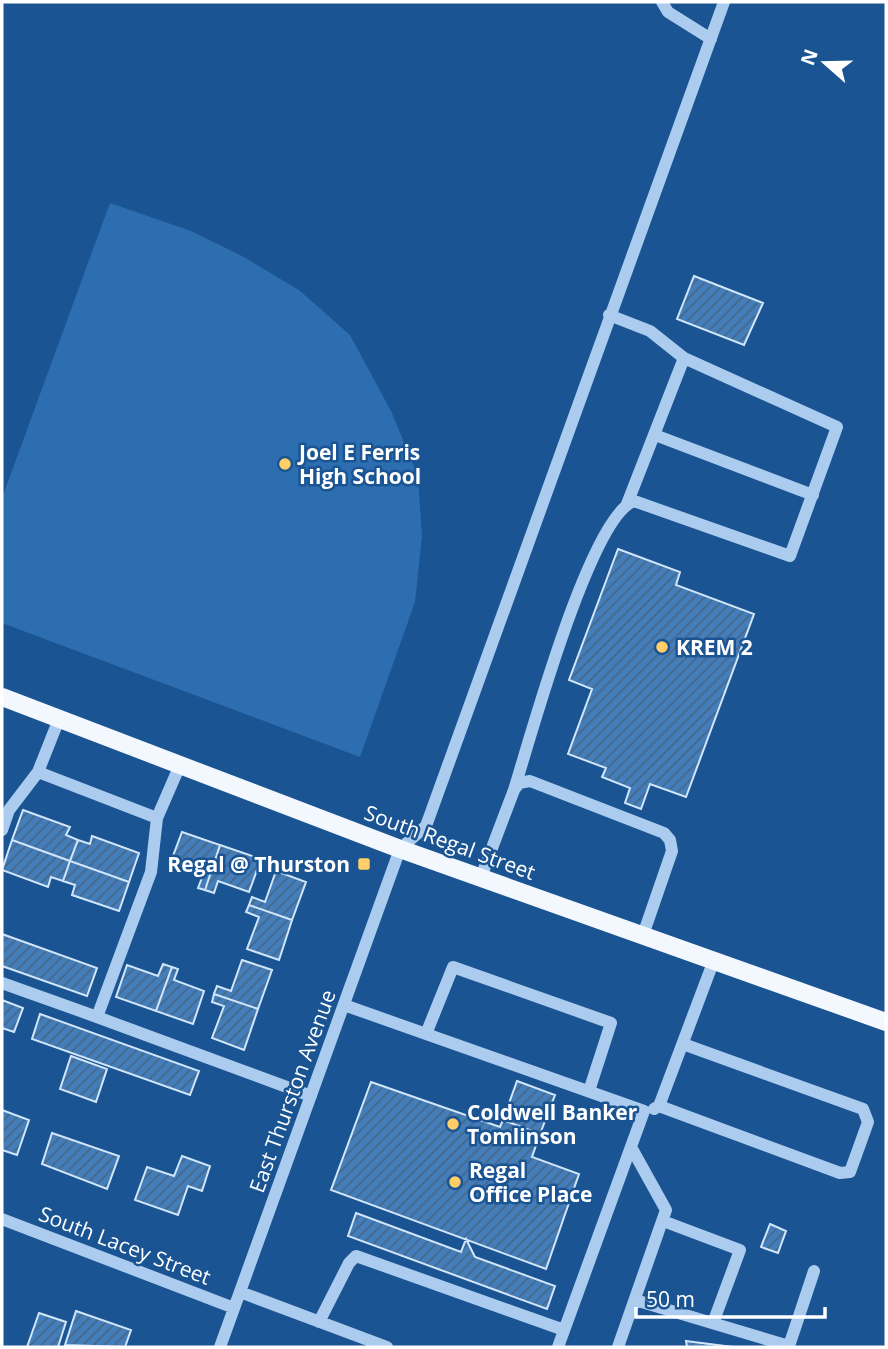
<svg xmlns="http://www.w3.org/2000/svg" width="888" height="1349" font-family="'Open Sans',sans-serif">
  <style>
    .garden { fill: #2d6eb1 }
    .building { fill: url(#building-hatch); stroke: #d1e6fb; stroke-width: 2 }
    .lines { fill: none; stroke-linecap: round; stroke-linejoin: round }
    .minor { stroke: #abccef; stroke-width: 12 }
    .major { stroke: #f3f8ff; stroke-width: 18 }
    .poi-dot { fill: #ffce69; stroke: #1a5493; stroke-width: 2.5 }
    .labels { text-anchor: middle; dominant-baseline: central; stroke-width: 5; stroke-linejoin: round; paint-order: stroke }
    .poi-label { font-size: 21px; font-weight: bold; fill: #fff; stroke: #1a5493; text-anchor: start }
    .street-label { font-size: 21px; fill: #fff; stroke: #1a5493 }
  </style>
  <defs>
    <pattern id="building-hatch" width="6" height="6" patternUnits="userSpaceOnUse" patternTransform="scale(1.75)"><rect width="6" height="6" fill="#437dba"/><path d="M-1 1l2-2M0 6l6-6M5 7l2-2" fill="none" stroke="#476788"/></pattern>
  </defs>
  <rect width="100%" height="100%" fill="#1a5493"/>
  <!-- garden -->
  <path class="garden" d="M 110,203 L 191,231 L 242,256 L 299,290 L 350,335 L 391,411 L 418,476 L 422,536 L 415,602 L 360,757 L 2,623 L 2,498 Z"/>
  <!-- building -->
  <path class="building" d="M 694,276 L 763,303 L 744,345 L 677,319 Z
    M 618,549 L 680,572 L 676,585 L 754,614 L 686,797 L 650,784 L 641,809 L 625,803 L 630,788 L 602,777 L 606,768 L 568,754 L 592,689 L 569,680 Z
    M 23,810 L 70,827 L 66,835 L 78,840 L 70,861 L 12,840 Z
    M 182,832 L 220,845 L 205,890 L 198,888 L 203,875 L 170,864 Z
    M 92,836 L 139,853 L 129,882 L 70,861 L 78,840 L 90,844 Z
    M 12,840 L 70,861 L 63,881 L 51,877 L 48,887 L 2,870 Z
    M 220,845 L 261,859 L 249,892 L 218,881 L 214,893 L 205,890 Z
    M 70,861 L 129,882 L 119,911 L 72,895 L 75,885 L 63,881 Z
    M 276,871 L 306,882 L 292,920 L 249,905 L 252,897 L 265,902 Z
    M 249,905 L 292,920 L 279,960 L 247,949 L 259,917 L 246,912 Z
    M 2,934 L 97,968 L 87,996 L 2,966 Z
    M 242,960 L 272,970 L 258,1009 L 214,994 L 217,986 L 231,991 Z
    M 163,964 L 172,967 L 156,1011 L 116,997 L 127,965 L 158,976 Z
    M 172,967 L 178,969 L 174,980 L 204,991 L 193,1024 L 156,1011 Z
    M 214,994 L 258,1009 L 244,1050 L 212,1038 L 224,1006 L 212,1002 Z
    M 2,1000 L 23,1008 L 14,1032 L 2,1028 Z
    M 40,1014 L 199,1071 L 190,1095 L 32,1039 Z
    M 71,1056 L 107,1069 L 96,1102 L 60,1089 Z
    M 517,1081 L 555,1095 L 540,1134 L 503,1120 Z
    M 371,1082 L 500,1127 L 503,1120 L 540,1134 L 532,1157 L 579,1174 L 546,1269 L 331,1190 Z
    M 2,1110 L 29,1120 L 17,1155 L 2,1150 Z
    M 52,1133 L 119,1156 L 107,1189 L 42,1164 Z
    M 182,1156 L 210,1166 L 202,1191 L 188,1186 L 178,1215 L 135,1200 L 147,1167 L 174,1176 Z
    M 356,1213 L 461,1252 L 466,1239 L 475,1257 L 555,1286 L 547,1309 L 348,1236 Z
    M 770,1224 L 786,1231 L 778,1253 L 761,1247 Z
    M 76,1311 L 131,1330 L 125,1347 L 65,1345 Z
    M 39,1313 L 66,1322 L 58,1347 L 27,1347 Z
    M 686,1341 L 733,1347 L 687,1347 Z"/>
  <g class="lines">
    <!-- minor -->
    <path class="minor" d="M 662,2 L 668,12 L 711,39
      M 655,435 L 813,495
      M 627,504 L 684,358
      M 59,719 L 38,772 L 157,818 L 180,765
      M 514,790 C 530,739 590,517 634,501 L 790,556 L 837,427 L 684,358 L 650,331 L 609,315
      M 157,818 L 151,872 L 97,1017 L 311,1096
      M 2,830 L 9,810 L 38,772
      M 481,877 L 514,790 L 519,783 L 530,781 L 664,833 L 670,840 L 672,851 L 643,935
      M 2,983 L 97,1017
      M 344,1005 L 644,1111 L 558,1347
      M 426,1034 L 453,967 L 611,1023 L 589,1091
      M 659,1106 L 840,1173 L 850,1172 L 868,1122 L 863,1109 L 683,1044
      M 654,1109 L 659,1106 L 714,960
      M 2,1219 L 234,1308
      M 663,1221 L 740,1250 L 713,1323
      M 240,1292 L 387,1347
      M 635,1300 L 789,1346 L 814,1271
      M 319,1322 L 349,1263 L 356,1256 L 564,1330
      M 220,1347 L 400,849 L 426,826 L 724,2
      M 618,1347 L 666,1210 L 631,1147"/>
    <!-- major -->
    <path class="major" d="M 2,697 L 400,849 L 886,1022"/>
  </g>
  <!-- markers -->
  <g class="poi-dot">
    <circle cx="285" cy="464" r="7"/>
    <circle cx="662" cy="647" r="7"/>
    <rect x="357" y="857" width="14" height="14" rx="3.5"/>
    <circle cx="453" cy="1124" r="7"/>
    <circle cx="455" cy="1182" r="7"/>
  </g>
  <g class="labels">
    <!-- poi labels -->
    <g class="poi-label">
      <text x="299" y="452">Joel E Ferris<tspan x="299" dy="24">High School</tspan></text>
      <text x="676" y="647">KREM 2</text>
      <text x="350" y="864" text-anchor="end">Regal @ Thurston</text>
      <text x="467" y="1112">Coldwell Banker<tspan x="467" dy="24">Tomlinson</tspan></text>
      <text x="469" y="1170">Regal<tspan x="469" dy="24">Office Place</tspan></text>
    </g>
    <!-- street labels -->
    <g class="street-label">
      <text transform="translate(450 842) rotate(20)">South Regal Street</text>
      <text transform="translate(292 1091) rotate(-70)">East Thurston Avenue</text>
      <text transform="translate(125 1245) rotate(21)">South Lacey Street</text>
    </g>
  </g>
  <!-- border -->
  <rect width="888" height="1349" fill="none" stroke="#ffffff" stroke-width="7"/>
  <!-- north arrow -->
  <g transform="translate(825 63) rotate(290)" stroke="#1a5493" stroke-width="5" paint-order="stroke">
  <path d="M0-5L12 26L0 18L-12 26Z" fill="#ffffff"/>
  <text y="-10" font-size="19" font-weight="bold" text-anchor="middle" fill="#ffffff">N</text>
  </g>
  <!-- scale -->
  <path d="M636 1307v10h189v-10" fill="none" stroke="#ffffff" stroke-width="3.5"/>
  <text x="646" y="1307" font-size="21" fill="#ffffff" stroke="#1a5493" stroke-width="5" paint-order="stroke">50 m</text>
</svg>
